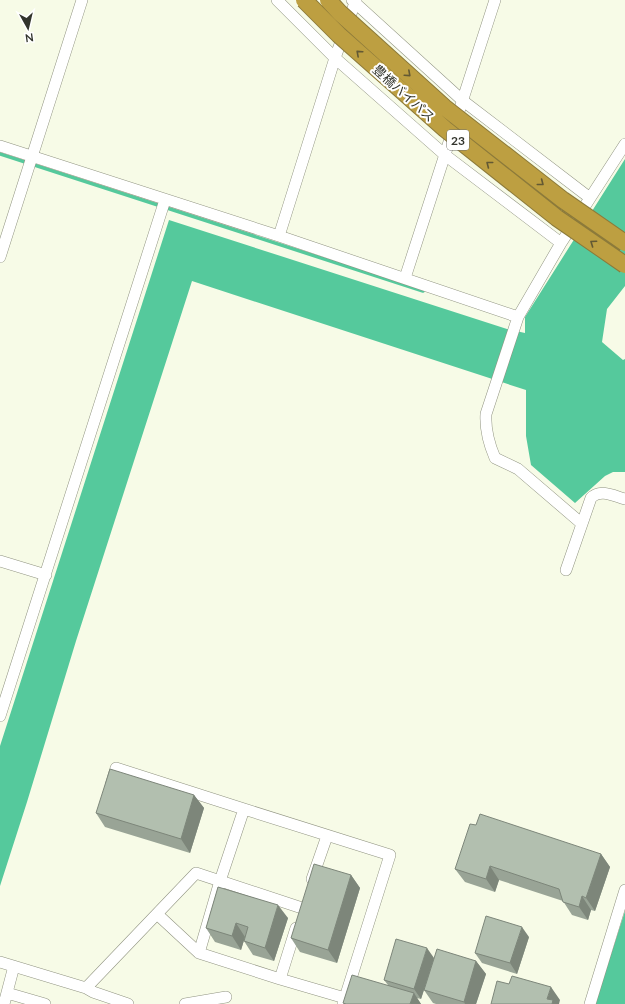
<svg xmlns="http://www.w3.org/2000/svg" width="625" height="1004" font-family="Lato,'Noto Sans JP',sans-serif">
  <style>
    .water { fill: #55c99c }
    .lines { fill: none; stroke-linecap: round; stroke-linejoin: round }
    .stream { stroke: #55c99c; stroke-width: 3.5 }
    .minor-casing { stroke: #919482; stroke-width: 12 }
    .minor { stroke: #fff; stroke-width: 11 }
    .highway-bridge-casing { stroke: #8c7a3a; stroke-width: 18; stroke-linecap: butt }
    .highway-bridge { stroke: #bd9f41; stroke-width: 16 }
    .wall { fill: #99a496 }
    .shaded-wall { fill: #7d867a }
    .building { fill: #b2bfaf; stroke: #7d867a }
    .oneway { stroke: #635933 }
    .labels { text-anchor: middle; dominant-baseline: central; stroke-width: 4; stroke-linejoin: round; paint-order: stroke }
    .shield { fill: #fff; stroke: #70716b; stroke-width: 1 }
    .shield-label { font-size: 12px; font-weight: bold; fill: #32342c }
    .street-label { font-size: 13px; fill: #32342c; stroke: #fff }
  </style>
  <rect width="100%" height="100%" fill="#f7fbe7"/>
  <!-- water -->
  <path class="water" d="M 625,159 L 625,286 L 607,309 L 602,342 L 623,360 L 625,359 L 625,472 L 613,472 L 605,476 L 575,503 L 531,465 L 526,436 L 526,390 L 192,281 L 76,641 L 27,802 L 0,886 L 0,746 L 169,220 L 507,329 L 525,333 L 525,317 Z
    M 625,911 L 625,1004 L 595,1004 Z"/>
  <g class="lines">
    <!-- stream -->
    <path class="stream" d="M 0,154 L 423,291"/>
    <!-- minor casing -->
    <g class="minor-casing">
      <path id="minor" d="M 277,0 L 335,58 L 445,155 L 561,243
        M 352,0 L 462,100 L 590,198
        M 0,146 L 279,236 L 518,317
        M 279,236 L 335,58 L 356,0
        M 0,257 L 82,0
        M 405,278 L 495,0
        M 581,523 L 518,469 L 495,458 C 489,444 485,430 486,414 L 518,317 L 561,243 L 625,144
        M 0,561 L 46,575
        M 566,570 L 591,498 C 600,488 614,496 625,499
        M 0,716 L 165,200
        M 111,785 L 116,768 L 244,809
        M 312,879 L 327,836
        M 157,914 L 199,953 L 280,979 L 345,998
        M 199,953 L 220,881 L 244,809 L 390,855 L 343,1004
        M 0,962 L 86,988 L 196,873 L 302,908
        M 280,979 L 296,928
        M 86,988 L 93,992 L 128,1004
        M 7,993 L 45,1004
        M 4,1004 L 14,966
        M 185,1004 L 226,997
        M 590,1004 L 625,890"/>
    </g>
    <!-- minor -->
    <use href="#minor" class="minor"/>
    <!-- highway-bridge casing -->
    <g class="highway-bridge-casing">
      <path id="highway-bridge" d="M 304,0 L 339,35 L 445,129 L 557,218 L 625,265
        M 328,0 L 340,13 L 444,107 L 563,200 L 625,243"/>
    </g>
    <!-- highway-bridge -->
    <use href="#highway-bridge" class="highway-bridge"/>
  </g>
  <!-- wall -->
  <path class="wall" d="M 194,795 L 204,808 L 190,853 L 105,827 L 96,813 Z
    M 476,825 L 601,854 L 610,867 L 595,911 L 591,910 L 588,920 L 572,915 L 563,901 L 499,880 L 495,892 L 465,882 L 455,869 Z
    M 351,875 L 360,888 L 337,963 L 300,952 L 291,938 Z
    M 218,887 L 288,918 L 274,961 L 253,955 L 244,941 L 245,937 L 241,950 L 215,942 L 206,928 Z
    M 529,937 L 517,974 L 482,963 L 475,953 Z
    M 434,958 L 476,961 L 486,974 L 476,1004 L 436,1004 L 433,1003 L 424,990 L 421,999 L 417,998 L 421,1004 L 344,1004 L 343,1003 L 388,985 L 384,980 Z"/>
  <!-- shaded-wall -->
  <path class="shaded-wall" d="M 194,795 L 204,808 L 190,853 L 181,839 Z
    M 601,854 L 610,867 L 595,911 L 586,898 Z
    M 490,866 L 499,880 L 495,892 L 486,879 Z
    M 351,875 L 360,888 L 337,963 L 328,950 Z
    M 582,896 L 591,910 L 588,920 L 579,907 Z
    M 278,905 L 288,918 L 274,961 L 265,948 Z
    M 236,923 L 245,937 L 241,950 L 232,936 Z
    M 522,927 L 529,937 L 517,974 L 510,963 Z
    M 427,948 L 434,958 L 421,999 L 414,989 Z
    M 476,961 L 486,974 L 476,1004 L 465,1004 L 464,1002 Z
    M 551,987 L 560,1000 L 559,1004 L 551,1004 L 547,999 Z
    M 414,993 L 421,1004 L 410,1004 Z"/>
  <!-- building -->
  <path class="building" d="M 110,769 L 194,795 L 181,839 L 96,813 Z
    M 480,814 L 601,854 L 586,898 L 582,896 L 579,907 L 563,902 L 559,889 L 490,866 L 486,879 L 455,869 L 470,824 L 476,825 Z
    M 314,864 L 351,875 L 328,950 L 291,938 Z
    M 218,887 L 278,905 L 265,948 L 244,941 L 248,927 L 236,923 L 232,936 L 206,928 Z
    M 486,916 L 522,927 L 510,963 L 475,953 Z
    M 396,939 L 427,948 L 414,989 L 384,980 Z
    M 437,949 L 476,961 L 464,1002 L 424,990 Z
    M 352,975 L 414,993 L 410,1004 L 346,1004 L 343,1003 Z
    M 512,976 L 551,987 L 547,999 L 553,1000 L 552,1004 L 491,1004 L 497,981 L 509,984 Z"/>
  <!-- one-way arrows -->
  <defs><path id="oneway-chevron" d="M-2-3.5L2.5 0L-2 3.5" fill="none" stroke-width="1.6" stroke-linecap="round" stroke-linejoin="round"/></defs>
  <g class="oneway">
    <use href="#oneway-chevron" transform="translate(359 53) rotate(-138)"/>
    <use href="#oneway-chevron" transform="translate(408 74) rotate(42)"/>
    <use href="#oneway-chevron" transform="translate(489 164) rotate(-142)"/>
    <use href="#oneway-chevron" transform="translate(541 183) rotate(38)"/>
    <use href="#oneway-chevron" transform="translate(593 243) rotate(-145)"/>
  </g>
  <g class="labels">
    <!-- shield labels -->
    <rect class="shield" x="447" y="130" width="22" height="20" rx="3"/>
    <g class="shield-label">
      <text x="458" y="140">23</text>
    </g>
    <!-- street labels -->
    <g class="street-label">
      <text transform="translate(404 93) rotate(42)">豊橋バイパス</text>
    </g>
  </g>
  <!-- north arrow -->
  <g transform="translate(28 28) rotate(172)" stroke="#ffffff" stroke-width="3" paint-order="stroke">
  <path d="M0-3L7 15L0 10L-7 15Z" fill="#32342c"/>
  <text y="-6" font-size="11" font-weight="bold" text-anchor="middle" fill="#32342c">N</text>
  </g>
</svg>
